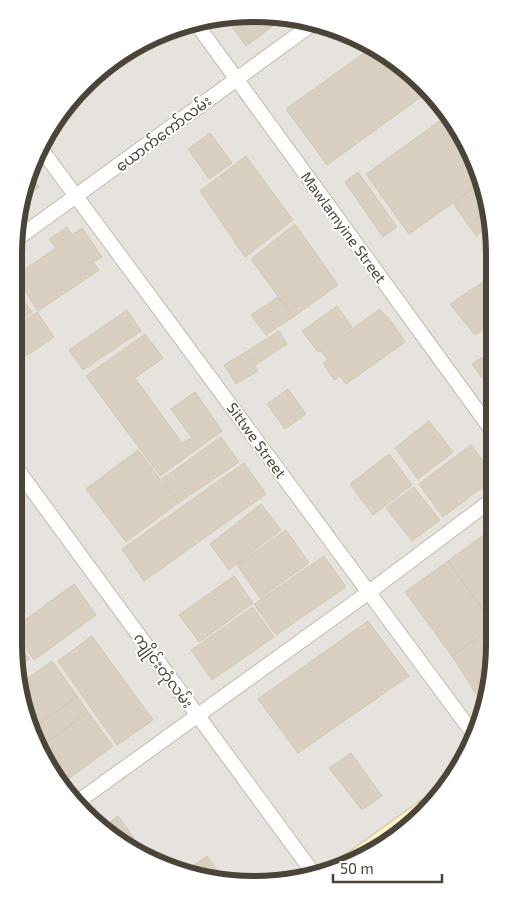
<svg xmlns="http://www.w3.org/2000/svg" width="508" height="899" font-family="'Exo 2','Noto Sans Myanmar',sans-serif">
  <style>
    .industrial { fill: #e6e2dd }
    .building { fill: #d8cfc1; stroke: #d3c7b4 }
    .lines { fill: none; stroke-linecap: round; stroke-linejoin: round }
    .street-casing { stroke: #c2bbae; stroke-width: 16 }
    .secondary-casing { stroke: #d6c79b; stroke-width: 22 }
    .street { stroke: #fff; stroke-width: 14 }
    .secondary { stroke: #fff3cd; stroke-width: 20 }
    .labels { text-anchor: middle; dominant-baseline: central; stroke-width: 4; stroke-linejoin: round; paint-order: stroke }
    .street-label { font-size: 15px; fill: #4b4439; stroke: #fff }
    .rim { fill: none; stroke: #4b4439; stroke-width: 6 }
  </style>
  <rect width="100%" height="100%" fill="#f6f3ec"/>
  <!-- industrial -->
  <path class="industrial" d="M 286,16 L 374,46 L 454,121 L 492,223 L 494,660 L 462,765 L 412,826 L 346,867 L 269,885 L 192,877 L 120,845 L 63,791 L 26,722 L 14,645 L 14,239 L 46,134 L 108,63 L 192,22 Z"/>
  <!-- building -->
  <path class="building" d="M 286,16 L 246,46 L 227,20 Z
    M 374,46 L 425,94 L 327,165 L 286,109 Z
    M 448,115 L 454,121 L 478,185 L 409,234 L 366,174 Z
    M 210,133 L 232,163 L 209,179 L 188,149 Z
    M 246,156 L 293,220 L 245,257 L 200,191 Z
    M 358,172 L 397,227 L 383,237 L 345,182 Z
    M 33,178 L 39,187 L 27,195 Z
    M 478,186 L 492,224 L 476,236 L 453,203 Z
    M 295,224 L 338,285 L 293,317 L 251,259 Z
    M 67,227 L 72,235 L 82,228 L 102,257 L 93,262 L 99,270 L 38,311 L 15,276 L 56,248 L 49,239 Z
    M 492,276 L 493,324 L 475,335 L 450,304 Z
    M 14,286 L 32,312 L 14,325 Z
    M 278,297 L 293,317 L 266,335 L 251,315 Z
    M 337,306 L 352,327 L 318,352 L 302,331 Z
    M 380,309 L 394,325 L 405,342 L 346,384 L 340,376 L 334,380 L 323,363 L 328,360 L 321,351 Z
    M 127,310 L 141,331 L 83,370 L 69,350 Z
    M 37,312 L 54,337 L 14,364 L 14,327 Z
    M 279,331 L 287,344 L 254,366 L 246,352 Z
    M 145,334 L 163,358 L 135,378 L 182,443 L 192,438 L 171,409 L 195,392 L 222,431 L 160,476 L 86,376 Z
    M 493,350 L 493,370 L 482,378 L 472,364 Z
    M 246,352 L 258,371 L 236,384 L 224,365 Z
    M 288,389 L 306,414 L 285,429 L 267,404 Z
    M 429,421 L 453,452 L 418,479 L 395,448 Z
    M 221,437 L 239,462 L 178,503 L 162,479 Z
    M 471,445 L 493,474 L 493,479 L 443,517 L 419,484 Z
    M 138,450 L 178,503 L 126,542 L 86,489 Z
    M 389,454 L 412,485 L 373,515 L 350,484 Z
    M 244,463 L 266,494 L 144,581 L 122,549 Z
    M 414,487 L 440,520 L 412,541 L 386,508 Z
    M 261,504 L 281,530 L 229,570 L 210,544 Z
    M 286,530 L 309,563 L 260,598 L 237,565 Z
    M 489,531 L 493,538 L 494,625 L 448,561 Z
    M 324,556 L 346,587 L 276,635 L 254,604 Z
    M 448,561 L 494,625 L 452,656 L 405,592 Z
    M 234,576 L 253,603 L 199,642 L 179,615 Z
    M 74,584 L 96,615 L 34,660 L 14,631 L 14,628 Z
    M 14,602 L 24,615 L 14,622 Z
    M 253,607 L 274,637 L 212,680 L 191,650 Z
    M 368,621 L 409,676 L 298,753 L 258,699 Z
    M 494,625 L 494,660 L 486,687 L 476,694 L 452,656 Z
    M 92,636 L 153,720 L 117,745 L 58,661 Z
    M 14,638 L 29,659 L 17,667 L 14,645 Z
    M 52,661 L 77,696 L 31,730 L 26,722 L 20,684 Z
    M 77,696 L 88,712 L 40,747 L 31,730 Z
    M 88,712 L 113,746 L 60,785 L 40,747 Z
    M 351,753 L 382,796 L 362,810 L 329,768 Z
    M 118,816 L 134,838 L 123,846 L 103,827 Z
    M 207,856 L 224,880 L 192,877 L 186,871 Z"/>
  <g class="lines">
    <!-- street casing -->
    <g class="street-casing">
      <path id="street" d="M 195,22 L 493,432
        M 41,149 L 472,732
        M 14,241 L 311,25
        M 14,465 L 314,874
        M 76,803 L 369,592 L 493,499"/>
    </g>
    <!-- secondary casing -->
    <g class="secondary-casing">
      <path id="secondary" d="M 346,867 L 425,810"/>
    </g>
    <!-- street -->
    <use href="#street" class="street"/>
    <!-- secondary -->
    <use href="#secondary" class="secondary"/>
  </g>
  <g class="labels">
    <!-- street labels -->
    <g class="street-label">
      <text transform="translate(163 133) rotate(-37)">ယောက်ကော်လမ်း</text>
      <text transform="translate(344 227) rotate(54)">Mawlamyine Street</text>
      <text transform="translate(257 440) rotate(54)">Sittwe Street</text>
      <text transform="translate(164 670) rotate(54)">ကျိုင်းတုံလမ်း</text>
    </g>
  </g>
  <!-- crop -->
  <path d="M0 0H508V899H0ZM254 22H254A232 232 0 0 1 486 254V644A232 232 0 0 1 254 876H254A232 232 0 0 1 22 644V254A232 232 0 0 1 254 22Z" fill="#fff" fill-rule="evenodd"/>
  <path class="rim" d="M254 22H254A232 232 0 0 1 486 254V644A232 232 0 0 1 254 876H254A232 232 0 0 1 22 644V254A232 232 0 0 1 254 22Z"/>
  <!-- scale -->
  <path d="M333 874v8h109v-8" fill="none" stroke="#4b4439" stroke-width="2.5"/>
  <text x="340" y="874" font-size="15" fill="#4b4439" stroke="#ffffff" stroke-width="4" paint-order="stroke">50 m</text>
</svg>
